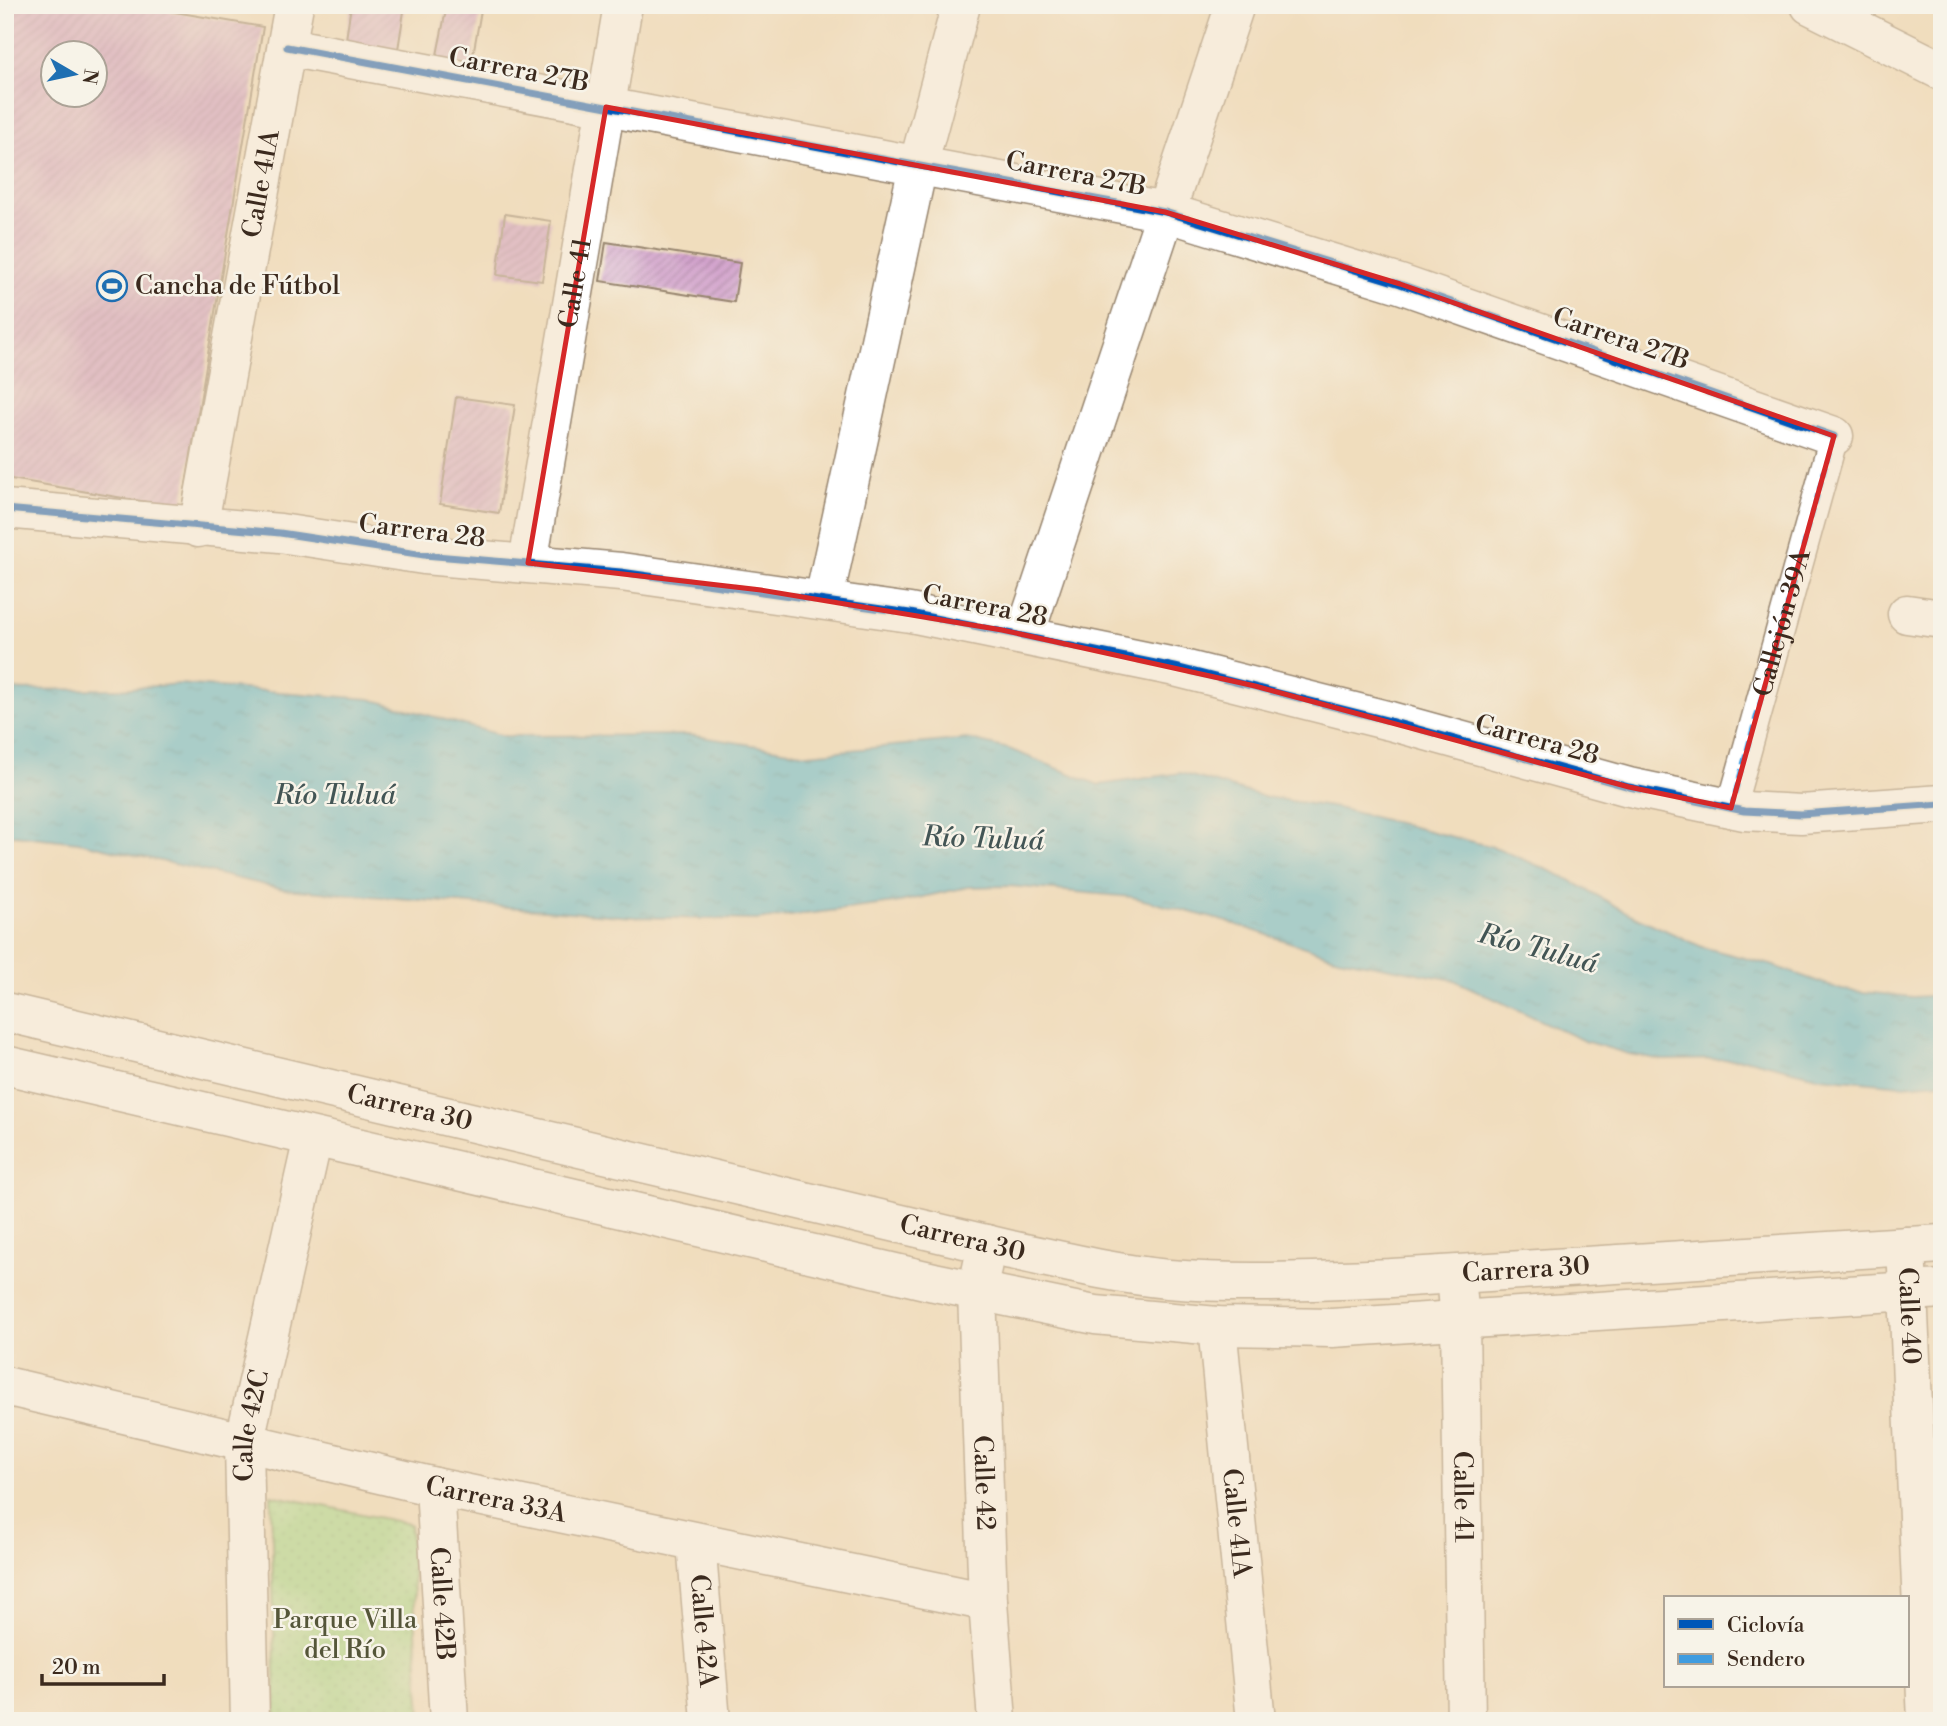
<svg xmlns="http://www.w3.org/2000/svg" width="1947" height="1726" font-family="'Libre Bodoni',serif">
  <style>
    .park { fill: url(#park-dots); stroke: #6f8254; stroke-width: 2 }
    .water { fill: url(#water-ripples); stroke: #487279; stroke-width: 2 }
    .building { fill: url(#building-hatch); fill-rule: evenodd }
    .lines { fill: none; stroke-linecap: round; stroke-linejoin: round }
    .pedestrian-casing { stroke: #96846e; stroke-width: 31 }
    .minor-casing { stroke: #96846e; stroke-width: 41 }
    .secondary-casing { stroke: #96846e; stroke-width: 41 }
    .pedestrian { stroke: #fff; stroke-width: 28 }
    .minor { stroke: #fff; stroke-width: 38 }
    .secondary { stroke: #fff; stroke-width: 38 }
    .quiet { stroke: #3f9ce0; stroke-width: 5; stroke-dasharray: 10 5; stroke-linecap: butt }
    .cycleway-casing { stroke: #f7f3e8; stroke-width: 11 }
    .cycleway { stroke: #0057b8; stroke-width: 7 }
    .marked { fill: none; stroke: #d62828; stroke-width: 5; stroke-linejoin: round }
    .labels { text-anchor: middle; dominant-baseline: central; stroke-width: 5; stroke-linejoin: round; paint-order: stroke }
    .street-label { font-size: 26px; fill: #3b2a1e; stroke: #f7f3e8 }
    .poi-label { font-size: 26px; fill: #3b2a1e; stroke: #f7f3e8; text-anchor: start }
    .park-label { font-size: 26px; fill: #555639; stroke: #f7f3e8 }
    .water-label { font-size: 28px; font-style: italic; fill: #435555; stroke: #f7f3e8 }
  </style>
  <defs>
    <pattern id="park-dots" width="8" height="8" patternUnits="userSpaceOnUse" patternTransform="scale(1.75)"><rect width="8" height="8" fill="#a3da8b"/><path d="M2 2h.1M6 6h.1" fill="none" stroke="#8dbb78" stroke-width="1.8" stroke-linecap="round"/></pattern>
    <pattern id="water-ripples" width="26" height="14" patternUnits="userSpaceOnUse" patternTransform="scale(1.75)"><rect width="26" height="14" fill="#55bad4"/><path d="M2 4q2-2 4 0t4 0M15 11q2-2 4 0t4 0" fill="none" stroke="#4897ab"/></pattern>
    <pattern id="building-hatch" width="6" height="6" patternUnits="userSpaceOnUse" patternTransform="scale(1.75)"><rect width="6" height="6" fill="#cf9bca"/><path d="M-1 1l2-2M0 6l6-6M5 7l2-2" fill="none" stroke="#a97fa3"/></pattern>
  </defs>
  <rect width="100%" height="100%" fill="#f7f3e8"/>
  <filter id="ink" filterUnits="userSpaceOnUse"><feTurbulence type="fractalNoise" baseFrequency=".0143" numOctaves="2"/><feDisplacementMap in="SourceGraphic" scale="14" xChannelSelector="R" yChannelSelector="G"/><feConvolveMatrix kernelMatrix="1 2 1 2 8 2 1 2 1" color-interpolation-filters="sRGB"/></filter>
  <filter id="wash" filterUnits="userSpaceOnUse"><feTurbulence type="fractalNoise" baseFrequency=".00686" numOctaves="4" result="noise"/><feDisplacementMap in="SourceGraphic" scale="28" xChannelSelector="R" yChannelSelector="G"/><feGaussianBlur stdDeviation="1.57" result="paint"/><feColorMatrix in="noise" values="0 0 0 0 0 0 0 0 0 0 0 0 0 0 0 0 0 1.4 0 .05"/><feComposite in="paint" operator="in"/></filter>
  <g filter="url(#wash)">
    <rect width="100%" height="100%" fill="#f0ddbd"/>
    <!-- park -->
    <path class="park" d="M 271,1495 L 410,1524 L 421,1721 L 276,1721 Z"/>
    <!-- water -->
    <path class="water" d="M 179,684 L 370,699 L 504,736 L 690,735 L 808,754 L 967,739 L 1009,749 L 1099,785 L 1181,773 L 1265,797 L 1337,808 L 1497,848 L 1564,877 L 1630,914 L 1702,947 L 1771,965 L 1842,990 L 1913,997 L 1942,995 L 1942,1082 L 1902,1085 L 1820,1077 L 1748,1059 L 1663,1060 L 1629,1054 L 1584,1041 L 1454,980 L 1338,958 L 1228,922 L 1132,897 L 1009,886 L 968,887 L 895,903 L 757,920 L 633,917 L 283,889 L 78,842 L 5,834 L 5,690 L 119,689 Z"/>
    <g id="blocks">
      <!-- building -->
      <path class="building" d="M 5,5 L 134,5 L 263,27 L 182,508 L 5,478 ZM 52,52 L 94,52 L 94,94 L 52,94 Z
        M 351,5 L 405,5 L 396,62 L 344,53 Z
        M 447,5 L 482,5 L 471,66 L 436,60 Z
        M 505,214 L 551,221 L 542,281 L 497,275 Z
        M 606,242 L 740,263 L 734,302 L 600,281 Z
        M 456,397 L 515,405 L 499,513 L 440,504 Z"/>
    </g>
  </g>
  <g filter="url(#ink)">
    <use href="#blocks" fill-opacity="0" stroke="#96846e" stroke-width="2"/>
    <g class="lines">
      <!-- pedestrian casing -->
      <g class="pedestrian-casing">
        <g id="pedestrian">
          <path id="s1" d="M 1731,808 L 1834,436"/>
        </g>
      </g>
      <!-- minor casing -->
      <g class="minor-casing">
        <g id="minor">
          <path d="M 1810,5 L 1942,71"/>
          <path d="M 287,47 L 1165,212 L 1400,284 L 1834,436"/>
          <path d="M 5,509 L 280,533 L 424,555 L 621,572 L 910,613 L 1175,667 L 1390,721 L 1629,787 L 1744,811 L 1801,814 L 1942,804"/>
          <path id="s2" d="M 198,528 L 294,5"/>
          <path id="s3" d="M 528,563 L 623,5"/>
          <path d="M 824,599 L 918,166 L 961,5"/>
          <path d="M 1907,614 L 1942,619"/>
          <path d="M 1025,634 L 1235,5"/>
          <path id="s4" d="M 987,1244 L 977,1292 L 988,1602 L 997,1721"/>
          <path id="s5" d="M 1906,1246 L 1927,1721"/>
          <path id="s6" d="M 1456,1275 L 1460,1321 L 1466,1721"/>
          <path id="s7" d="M 1217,1326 L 1256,1721"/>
          <path id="s8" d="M 5,1386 L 435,1487 L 988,1602"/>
          <path id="s9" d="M 435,1487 L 449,1721"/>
          <path id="s10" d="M 696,1542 L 711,1721"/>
          <path id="s11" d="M 250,1721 L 244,1444 L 313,1138"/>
        </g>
      </g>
      <!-- secondary casing -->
      <g class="secondary-casing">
        <g id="secondary">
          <path id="s12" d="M 5,1012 L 1011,1250 C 1063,1261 1115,1274 1168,1279 C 1242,1285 1318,1281 1392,1278 L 1942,1244"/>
          <path d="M 5,1065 L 934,1282 L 1095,1315 L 1217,1326 L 1332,1328 L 1942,1289"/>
        </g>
      </g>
      <!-- pedestrian -->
      <use href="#pedestrian" class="pedestrian"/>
      <!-- minor -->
      <use href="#minor" class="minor"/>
      <!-- secondary -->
      <use href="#secondary" class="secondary"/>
      <!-- quiet -->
      <path class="quiet" d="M 1731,808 L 1834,436"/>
      <!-- cycleway casing -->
      <g class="cycleway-casing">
        <path id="cycleway" d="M 287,47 L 1165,212 L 1400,284 L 1834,436
          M 5,509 L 280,533 L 424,555 L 621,572 L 910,613 L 1175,667 L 1390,721 L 1629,787 L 1744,811 L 1801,814 L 1942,804"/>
      </g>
      <!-- cycleway -->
      <use href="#cycleway" class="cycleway"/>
    </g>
  </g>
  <!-- marked area -->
  <path d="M0 0H1947V1726H0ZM 606,107 L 1165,212 L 1400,284 L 1834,436 L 1731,808 L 1629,787 L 1255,686 L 1002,630 L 761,590 L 528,563 Z" fill="#f0ddbd" fill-opacity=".55" fill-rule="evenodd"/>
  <path class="marked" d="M 606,107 L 1165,212 L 1400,284 L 1834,436 L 1731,808 L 1629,787 L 1255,686 L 1002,630 L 761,590 L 528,563 Z"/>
  <!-- icons -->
  <defs>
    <g id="stadium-ring" transform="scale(1.575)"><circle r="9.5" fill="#f7f3e8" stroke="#1f6fb2" stroke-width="1.5"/><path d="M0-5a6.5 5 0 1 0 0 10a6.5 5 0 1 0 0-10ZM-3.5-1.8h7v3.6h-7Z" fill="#1f6fb2"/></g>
  </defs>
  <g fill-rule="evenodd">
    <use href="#stadium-ring" x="112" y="286"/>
  </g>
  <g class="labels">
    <!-- street labels -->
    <g class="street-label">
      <text transform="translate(519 70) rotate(11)">Carrera 27B</text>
      <text transform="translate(1076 174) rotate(11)">Carrera 27B</text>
      <text stroke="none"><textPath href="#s2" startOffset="350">Calle 41A</textPath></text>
      <text stroke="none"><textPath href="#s3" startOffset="284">Calle 41</textPath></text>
      <text transform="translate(1621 339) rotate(19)">Carrera 27B</text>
      <text transform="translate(422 531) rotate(7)">Carrera 28</text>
      <text transform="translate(985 606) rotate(11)">Carrera 28</text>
      <text stroke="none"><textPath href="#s1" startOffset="192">Callejón 39A</textPath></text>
      <text transform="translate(1537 740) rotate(15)">Carrera 28</text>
      <text stroke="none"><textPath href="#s12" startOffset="416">Carrera 30</textPath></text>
      <text stroke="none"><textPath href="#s12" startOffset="984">Carrera 30</textPath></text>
      <text stroke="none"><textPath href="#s12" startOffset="1552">Carrera 30</textPath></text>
      <text stroke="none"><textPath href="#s5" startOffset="70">Calle 40</textPath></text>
      <text stroke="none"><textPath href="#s11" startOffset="296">Calle 42C</textPath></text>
      <text stroke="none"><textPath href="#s4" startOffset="240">Calle 42</textPath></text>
      <text stroke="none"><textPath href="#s6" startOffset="222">Calle 41</textPath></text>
      <text stroke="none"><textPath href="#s8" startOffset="504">Carrera 33A</textPath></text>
      <text stroke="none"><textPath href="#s7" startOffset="198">Calle 41A</textPath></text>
      <text stroke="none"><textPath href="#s9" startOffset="117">Calle 42B</textPath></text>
      <text stroke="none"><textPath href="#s10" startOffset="89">Calle 42A</textPath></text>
    </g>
    <!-- poi labels -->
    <g class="poi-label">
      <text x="135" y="286">Cancha de Fútbol</text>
    </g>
    <!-- park labels -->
    <g class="park-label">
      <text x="345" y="1620">Parque Villa<tspan x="345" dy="30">del Río</tspan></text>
    </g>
    <!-- water labels -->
    <g class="water-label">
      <text x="335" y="795">Río Tuluá</text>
      <text transform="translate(983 839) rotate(2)">Río Tuluá</text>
      <text transform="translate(1538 949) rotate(15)">Río Tuluá</text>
    </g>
  </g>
  <!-- margin -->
  <rect width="1947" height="1726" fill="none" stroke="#f7f3e8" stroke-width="28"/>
  <!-- legend -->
  <rect x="1664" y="1596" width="245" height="91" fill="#f7f3e8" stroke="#aca397" stroke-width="2"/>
  <rect x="1678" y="1619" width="35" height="10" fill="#0057b8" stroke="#aca397" stroke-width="2"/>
  <text x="1727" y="1632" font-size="21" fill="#3b2a1e">Ciclovía</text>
  <rect x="1678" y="1654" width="35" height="10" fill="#3f9ce0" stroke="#aca397" stroke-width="2"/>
  <text x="1727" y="1666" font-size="21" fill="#3b2a1e">Sendero</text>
  <!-- north arrow -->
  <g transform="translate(74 74) rotate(99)"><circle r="33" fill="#f7f3e8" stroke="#aca397" stroke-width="2"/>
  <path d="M0-5L12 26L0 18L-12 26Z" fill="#1f6fb2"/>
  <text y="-10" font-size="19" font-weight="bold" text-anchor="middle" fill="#3b2a1e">N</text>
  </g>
  <!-- scale -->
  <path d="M42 1674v10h122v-10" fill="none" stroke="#3b2a1e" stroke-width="3.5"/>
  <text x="52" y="1674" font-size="21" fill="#3b2a1e" stroke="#f7f3e8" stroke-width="5" paint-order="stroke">20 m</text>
</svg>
